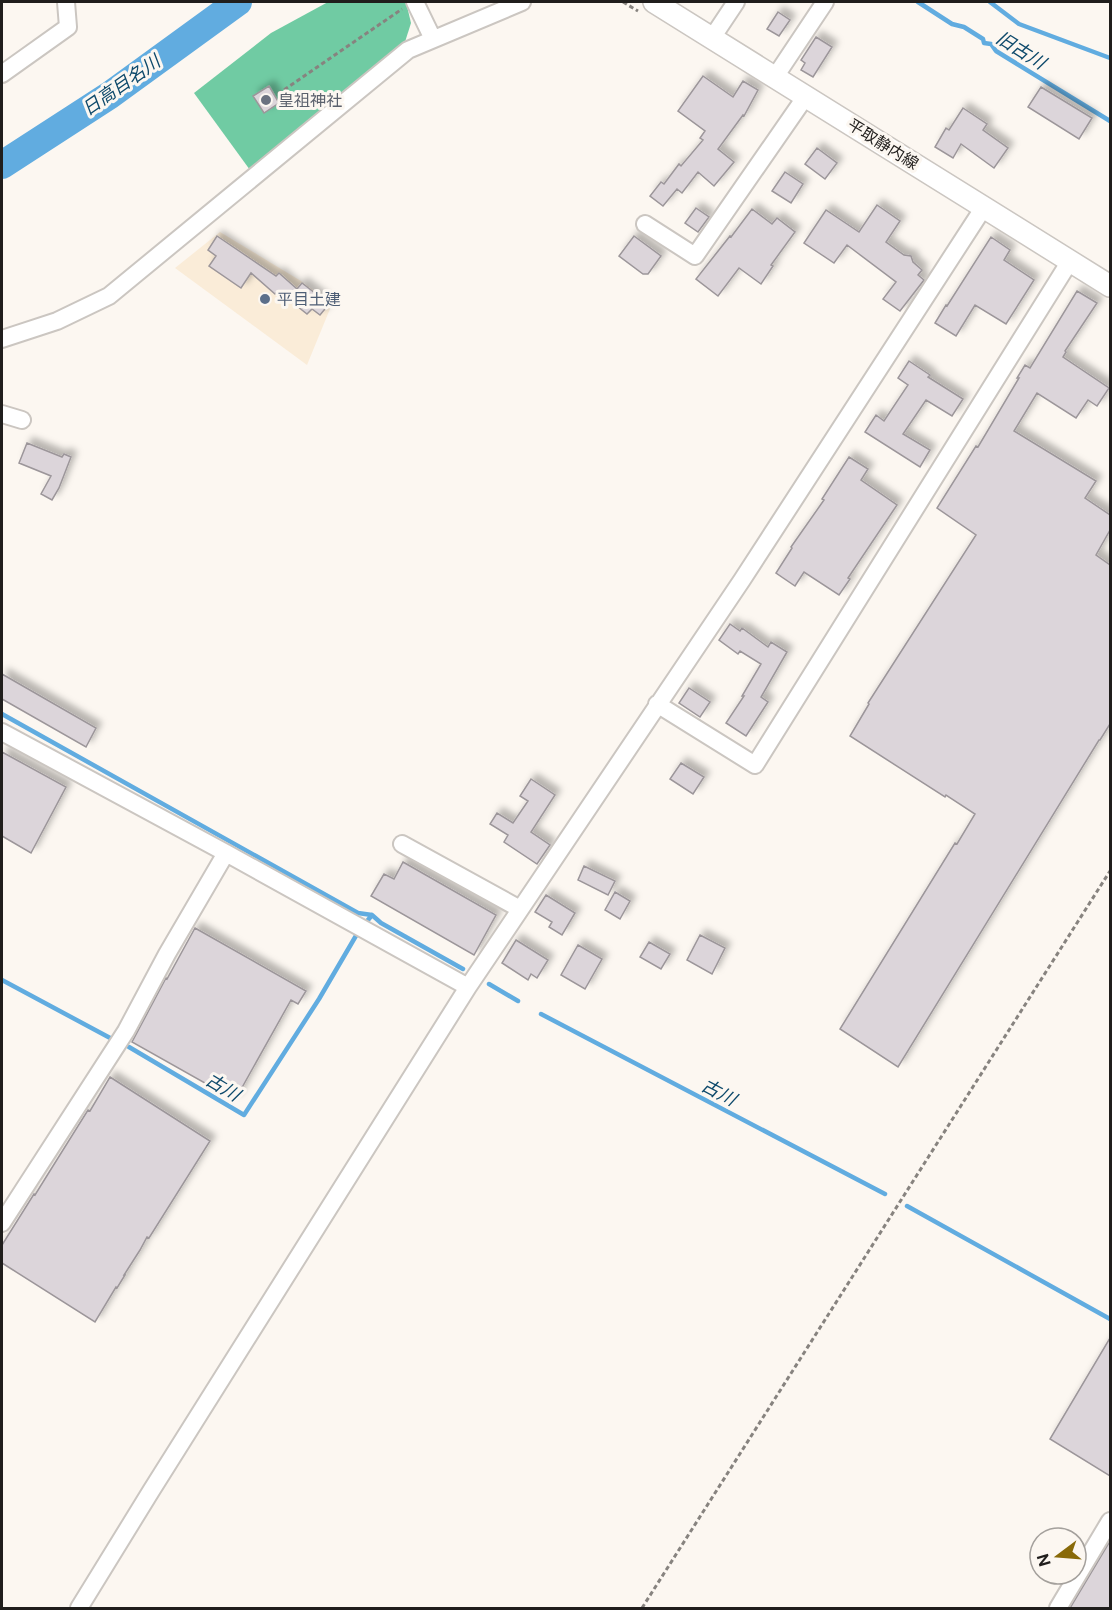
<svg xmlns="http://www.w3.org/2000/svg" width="1112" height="1610" font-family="'Public Sans','Noto Sans JP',sans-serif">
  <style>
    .commercial { fill: #faecd8 }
    .forest { fill: #70cba3 }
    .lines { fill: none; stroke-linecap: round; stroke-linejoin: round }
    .stream { stroke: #61ace0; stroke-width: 4.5 }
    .river { stroke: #61ace0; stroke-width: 28 }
    .building { fill: #dcd5da; stroke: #9c969a; stroke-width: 1.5; filter: url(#shadow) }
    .minor-casing { stroke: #cbc6c1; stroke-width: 20 }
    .major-casing { stroke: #cbc6c1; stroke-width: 24 }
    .path { stroke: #87837f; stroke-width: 3; stroke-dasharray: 4.5 3; stroke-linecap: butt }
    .minor { stroke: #fff; stroke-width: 16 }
    .major { stroke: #fff; stroke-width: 21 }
    .worship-dot { fill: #6b7280; stroke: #fcf7f1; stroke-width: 2 }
    .service-dot { fill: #5c6f8a; stroke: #fcf7f1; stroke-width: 2 }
    .labels { text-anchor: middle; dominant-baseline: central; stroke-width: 6; stroke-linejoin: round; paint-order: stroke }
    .worship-label { font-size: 16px; fill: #5b616d; stroke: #fcf7f1; text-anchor: start }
    .street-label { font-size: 16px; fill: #201e1c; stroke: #fcf7f1 }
    .service-label { font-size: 16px; fill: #4e5e75; stroke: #fcf7f1; text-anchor: start }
    .water-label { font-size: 18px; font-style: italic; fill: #0d496b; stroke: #fcf7f1 }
  </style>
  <defs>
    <filter id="shadow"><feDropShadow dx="5.5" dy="-5.5" stdDeviation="3" flood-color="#0004"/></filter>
  </defs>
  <rect width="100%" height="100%" fill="#fcf7f1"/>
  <!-- commercial -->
  <path class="commercial" d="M 220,232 L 301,281 L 332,304 L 307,365 L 175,268 Z"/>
  <!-- forest -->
  <path class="forest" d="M 328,2 L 406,2 L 411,23 L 405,42 L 395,53 L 250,170 L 194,93 L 271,33 Z"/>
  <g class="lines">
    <!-- stream -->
    <path class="stream" d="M 918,2 L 952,24 L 964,27 L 983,39 L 984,43 L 991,44 L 996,51 L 1110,121
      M 990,2 L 1019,24 L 1110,58
      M 2,714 L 358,913 L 372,915
      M 368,920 L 372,915 L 381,923 L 463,969
      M 2,980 L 112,1039
      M 489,984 L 518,1001
      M 541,1014 L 885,1194
      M 129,1047 L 244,1115 L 319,999 L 357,934
      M 907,1206 L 1110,1319"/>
    <!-- river -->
    <path class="river" d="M 2,165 L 110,95 L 238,2"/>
  </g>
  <!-- building -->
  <path class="building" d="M 778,12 L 790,20 L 779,36 L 767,29 Z
    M 816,37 L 832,47 L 813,77 L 801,70 L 805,63 L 801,60 Z
    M 703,76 L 733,97 L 743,81 L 758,90 L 744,116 L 743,115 L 718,149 L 734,162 L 714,186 L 698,172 L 682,193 L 677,189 L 663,206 L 650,196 L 661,182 L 664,184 L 679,164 L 681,166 L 703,140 L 700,138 L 705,131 L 678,111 Z
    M 269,86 L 279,103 L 264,113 L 253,96 Z
    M 1041,87 L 1092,118 L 1079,139 L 1028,107 Z
    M 963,108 L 987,124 L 983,130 L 1008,148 L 994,168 L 961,144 L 953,158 L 935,147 L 946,128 L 949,130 Z
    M 817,148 L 837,163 L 825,179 L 805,164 Z
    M 785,172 L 803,184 L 791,203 L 772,191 Z
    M 877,205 L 900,221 L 886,242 L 904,255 L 911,256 L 913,262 L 922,270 L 918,275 L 924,280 L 900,311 L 883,299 L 896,282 L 847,245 L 834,263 L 804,243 L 826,210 L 859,232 Z
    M 696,208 L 709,217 L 698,232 L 685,223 Z
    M 752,209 L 772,224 L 777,218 L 795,232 L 771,265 L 773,266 L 761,284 L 739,268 L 718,296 L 696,279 L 730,236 L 731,237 Z
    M 217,236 L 276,276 L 279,273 L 297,289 L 302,283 L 329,304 L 320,315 L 312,309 L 307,314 L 278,291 L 275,294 L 251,273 L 241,288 L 209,266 L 216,256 L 208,250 Z
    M 634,236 L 661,256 L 648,274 L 643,274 L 619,256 Z
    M 991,237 L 1010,250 L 1004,260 L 1034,280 L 1006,324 L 975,305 L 956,336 L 935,323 L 946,305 L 947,306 Z
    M 1077,291 L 1097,303 L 1065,351 L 1066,352 L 1063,357 L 1109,388 L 1097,406 L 1088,400 L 1076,418 L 1037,393 L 1014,431 L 1096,481 L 1085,498 L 1110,515 L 1110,530 L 1096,555 L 1110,565 L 1110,724 L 1100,740 L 1099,740 L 898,1067 L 840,1029 L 955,843 L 957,844 L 975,814 L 946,795 L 945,797 L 850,736 L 869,704 L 868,703 L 976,535 L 937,508 L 976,446 L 978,447 L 1019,378 L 1017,378 L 1025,365 L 1030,368 Z
    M 909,361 L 930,375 L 928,377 L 963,399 L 952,416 L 926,400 L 903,434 L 930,450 L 920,467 L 865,432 L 876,415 L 884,421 L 908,385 L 898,378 Z
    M 27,443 L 62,457 L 64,454 L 71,457 L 59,488 L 52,500 L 41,494 L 51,476 L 19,463 Z
    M 849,457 L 868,469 L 861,480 L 897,505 L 848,578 L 850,579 L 839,595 L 804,572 L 795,586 L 776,573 L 792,548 L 791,547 L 824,500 L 822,499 Z
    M 730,624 L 740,631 L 742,628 L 768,647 L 771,642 L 787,652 L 761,697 L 768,702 L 746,736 L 726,723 L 744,696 L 742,696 L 761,664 L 740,651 L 738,654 L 719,640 Z
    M 2,674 L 96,728 L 86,747 L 2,699 Z
    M 689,688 L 710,702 L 700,717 L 679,703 Z
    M 2,752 L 66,787 L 31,853 L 2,836 Z
    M 681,763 L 704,777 L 693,794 L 670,779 Z
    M 531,779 L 555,795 L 531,832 L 550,845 L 537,864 L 504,842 L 508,835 L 490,824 L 497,813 L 513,823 L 528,801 L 520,796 Z
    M 403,862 L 496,915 L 474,955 L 371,896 L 384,874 L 394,879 Z
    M 584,866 L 615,881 L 608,895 L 578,880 Z
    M 615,892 L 630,901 L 620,919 L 605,910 Z
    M 546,895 L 575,913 L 562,935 L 549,927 L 552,922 L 535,912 Z
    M 195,928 L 306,991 L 298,1004 L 291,1000 L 235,1100 L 132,1042 L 166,978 L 167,979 Z
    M 700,935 L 725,948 L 712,974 L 687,960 Z
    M 516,940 L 548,960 L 537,978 L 531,974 L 528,980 L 502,963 Z
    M 649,942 L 670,954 L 661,969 L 640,957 Z
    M 578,945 L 602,959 L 585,989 L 561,975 Z
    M 110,1077 L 210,1141 L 149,1238 L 147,1237 L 140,1250 L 124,1275 L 125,1275 L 117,1288 L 116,1287 L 95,1322 L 2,1263 L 2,1245 L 34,1194 L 35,1195 L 48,1174 L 88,1110 L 90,1111 Z
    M 1110,1338 L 1110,1476 L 1050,1439 Z
    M 1110,1541 L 1110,1608 L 1070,1608 Z"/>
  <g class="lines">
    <!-- minor casing -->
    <g class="minor-casing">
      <path id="minor" d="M 415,2 L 433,39
        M 712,38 L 736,2
        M 2,74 L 68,27 L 66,2
        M 775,77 L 825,2
        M 645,224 L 695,256 L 806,96
        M 2,339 L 57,321 L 109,296 L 408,50 L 522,2
        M 2,414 L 22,420
        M 657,704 L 755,765 L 1070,261
        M 2,732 L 226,853 L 468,987
        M 402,844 L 520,909
        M 2,1223 L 126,1031 L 167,954 L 226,853
        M 79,1608 L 151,1491 L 468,987 L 742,580 L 984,207
        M 1058,1608 L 1110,1521"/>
    </g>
    <!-- major casing -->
    <g class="major-casing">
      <path id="major" d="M 654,2 L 1110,286"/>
    </g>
    <!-- path -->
    <path class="path" d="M 623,2 L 638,11
      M 278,94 L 402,9
      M 642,1608 L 1110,871"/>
    <!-- minor -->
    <use href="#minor" class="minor"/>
    <!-- major -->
    <use href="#major" class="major"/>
  </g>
  <!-- markers -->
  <circle class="worship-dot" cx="266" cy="100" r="6"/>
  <circle class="service-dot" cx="265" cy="299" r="6"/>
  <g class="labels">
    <!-- worship labels -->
    <g class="worship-label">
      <text x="278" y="100">皇祖神社</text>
    </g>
    <!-- street labels -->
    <g class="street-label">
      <text transform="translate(883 144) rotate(32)">平取静内線</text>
    </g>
    <!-- service labels -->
    <g class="service-label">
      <text x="277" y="299">平目土建</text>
    </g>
    <!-- water labels -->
    <g class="water-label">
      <text transform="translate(1021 50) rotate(32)">旧古川</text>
      <text transform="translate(121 85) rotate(-35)">日高目名川</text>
      <text transform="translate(223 1087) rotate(31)">古川</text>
      <text transform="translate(719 1092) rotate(28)">古川</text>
    </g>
  </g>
  <!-- border -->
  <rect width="1112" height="1610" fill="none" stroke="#201e1c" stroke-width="6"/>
  <!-- north arrow -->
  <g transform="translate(1058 1556) rotate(254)"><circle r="28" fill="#fcf7f1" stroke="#a4a09c" stroke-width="1.5"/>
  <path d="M0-4.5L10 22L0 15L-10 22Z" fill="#896a09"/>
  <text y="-9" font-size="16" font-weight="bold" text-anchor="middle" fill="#201e1c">N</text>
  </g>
</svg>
